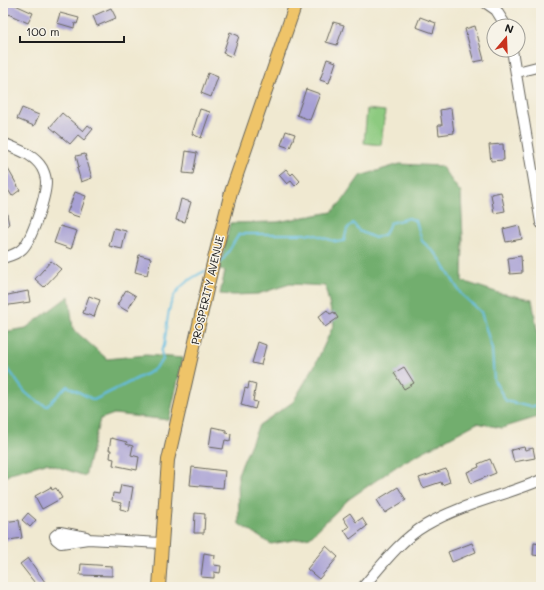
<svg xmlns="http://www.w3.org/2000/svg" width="544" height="590" font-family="Mali,sans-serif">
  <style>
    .green { fill: #8dca80; stroke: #54734e }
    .forest { fill: #72ae6e; stroke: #476545 }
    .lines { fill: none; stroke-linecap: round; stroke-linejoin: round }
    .stream { stroke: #65bee3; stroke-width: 2 }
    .building { fill: #a7a0d4 }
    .minor-casing { stroke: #66645b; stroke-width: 12 }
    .major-casing { stroke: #66645b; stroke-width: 14 }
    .minor { stroke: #fff; stroke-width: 10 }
    .major { stroke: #efc469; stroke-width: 12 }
    .labels { text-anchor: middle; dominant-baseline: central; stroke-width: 3; stroke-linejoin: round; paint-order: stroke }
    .street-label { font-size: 11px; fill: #1c1c1c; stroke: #f7f3e8 }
  </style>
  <rect width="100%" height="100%" fill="#f7f3e8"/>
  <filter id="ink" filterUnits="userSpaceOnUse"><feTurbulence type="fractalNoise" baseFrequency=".025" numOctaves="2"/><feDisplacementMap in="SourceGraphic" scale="8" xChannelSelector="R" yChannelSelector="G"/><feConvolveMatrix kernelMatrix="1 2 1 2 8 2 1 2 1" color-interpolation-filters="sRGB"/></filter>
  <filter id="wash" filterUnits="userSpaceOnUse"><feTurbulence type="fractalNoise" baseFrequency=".012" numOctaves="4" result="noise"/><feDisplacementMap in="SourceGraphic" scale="16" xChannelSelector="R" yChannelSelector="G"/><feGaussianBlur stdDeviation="0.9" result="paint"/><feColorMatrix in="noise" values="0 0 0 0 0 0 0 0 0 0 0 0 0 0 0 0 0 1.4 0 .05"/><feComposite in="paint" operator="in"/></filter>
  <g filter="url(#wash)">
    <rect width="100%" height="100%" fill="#f0e9d1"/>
    <!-- green -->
    <path class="green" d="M 367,109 L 385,111 L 381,145 L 364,143 Z"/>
    <!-- forest -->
    <path class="forest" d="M 400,164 L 441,166 L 461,193 L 463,239 L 462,281 L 499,293 L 532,299 L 541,353 L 541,416 L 502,428 L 477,423 L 400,464 L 349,499 L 310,537 L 271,544 L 239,524 L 238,474 L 259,425 L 293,402 L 315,365 L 334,324 L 325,286 L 290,284 L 258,294 L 234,295 L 220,294 L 225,271 L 219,270 L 230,223 L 277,222 L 332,212 L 343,200 L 360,176 Z
      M 69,296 L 73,329 L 107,359 L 146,355 L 183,358 L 169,420 L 114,414 L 100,419 L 85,476 L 46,463 L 14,472 L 3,478 L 3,332 L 26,328 Z"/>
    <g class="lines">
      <!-- stream -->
      <path class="stream" d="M 218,265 C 224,262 234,241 239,234 L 313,234 L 337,242 L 344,241 L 347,229 L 353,223 L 359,231 L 375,238 L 385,234 L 390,223 L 409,218 L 416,221 L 422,241 L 438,256 L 461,294 L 481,312 L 492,349 L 494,380 L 506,401 L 530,407 L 541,404
        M 3,365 C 12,371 14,378 21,387 C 27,396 37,402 47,406 L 67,386 L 94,400 L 152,371 L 163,360 L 161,351 L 164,346 C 170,307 165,290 205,271"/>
    </g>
    <g id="blocks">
      <!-- building -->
      <path class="building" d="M 4,3 L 11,3 L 33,13 L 28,23 L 6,13 L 7,12 L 3,10 Z
        M 111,8 L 116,18 L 97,26 L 93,16 Z
        M 60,13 L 79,18 L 77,24 L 75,23 L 74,28 L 57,23 Z
        M 420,17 L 436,23 L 433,33 L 416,27 Z
        M 333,22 L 344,25 L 337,45 L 326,42 Z
        M 475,26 L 484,60 L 474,62 L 465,29 Z
        M 230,32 L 239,36 L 232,57 L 223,53 Z
        M 327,59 L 336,62 L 329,83 L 320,80 Z
        M 208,73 L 218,77 L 211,97 L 201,93 Z
        M 306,89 L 320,94 L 310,120 L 297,115 Z
        M 22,108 L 39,115 L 34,126 L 17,119 Z
        M 451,108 L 454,133 L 439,135 L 438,125 L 442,125 L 440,110 Z
        M 200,109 L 210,112 L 201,138 L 192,134 Z
        M 62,113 L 83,131 L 88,125 L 93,129 L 84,140 L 78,135 L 70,144 L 50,127 Z
        M 286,131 L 295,134 L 290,148 L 281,145 Z
        M 503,144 L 504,160 L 491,161 L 489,145 Z
        M 186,151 L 197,153 L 193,174 L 183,173 Z
        M 85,154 L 92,178 L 81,182 L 77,168 L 79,167 L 76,156 Z
        M 8,169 L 20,190 L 12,196 L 3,182 L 3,173 Z
        M 286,169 L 291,175 L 293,173 L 300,181 L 295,186 L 291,181 L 287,184 L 279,175 Z
        M 75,192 L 86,196 L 79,217 L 67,213 Z
        M 501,192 L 505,211 L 494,213 L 491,194 Z
        M 181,199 L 191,202 L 185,222 L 176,220 Z
        M 6,209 L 9,225 L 3,226 L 3,210 Z
        M 519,225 L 522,239 L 506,242 L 503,229 Z
        M 60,226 L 77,231 L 71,249 L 54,243 Z
        M 114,228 L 126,231 L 122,249 L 109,246 Z
        M 139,255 L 151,258 L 147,275 L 135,272 Z
        M 521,256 L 522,273 L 510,274 L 508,258 Z
        M 51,261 L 61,269 L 44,287 L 35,279 Z
        M 126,290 L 136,296 L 127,311 L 117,305 Z
        M 28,291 L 30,302 L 3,306 L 3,296 Z
        M 89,296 L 100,300 L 94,317 L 83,313 Z
        M 327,310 L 330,314 L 334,312 L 338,318 L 325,327 L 318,317 Z
        M 258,342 L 266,345 L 261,365 L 252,363 Z
        M 404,367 L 414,383 L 404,389 L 394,373 Z
        M 249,382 L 256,384 L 253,401 L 257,402 L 255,409 L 241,405 L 245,388 L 248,389 Z
        M 212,427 L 226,430 L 226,433 L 231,434 L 230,441 L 225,440 L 223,449 L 209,447 Z
        M 111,438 L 127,442 L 126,444 L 133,446 L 131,455 L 139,457 L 137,470 L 113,465 L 114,459 L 110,458 L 111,450 L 109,450 Z
        M 524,447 L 525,450 L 533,448 L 535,458 L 514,462 L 511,450 Z
        M 490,459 L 496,473 L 471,483 L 467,472 L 479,467 L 478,464 Z
        M 192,467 L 225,471 L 223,488 L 190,485 Z
        M 446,469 L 450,482 L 442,485 L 441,482 L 423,488 L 419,478 Z
        M 121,485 L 133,487 L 129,511 L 120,509 L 121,503 L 112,501 L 113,493 L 119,494 Z
        M 51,487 L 52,490 L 56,488 L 62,498 L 42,509 L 35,496 Z
        M 398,487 L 406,500 L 385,513 L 377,500 Z
        M 28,513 L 36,520 L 30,527 L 22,520 Z
        M 195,513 L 205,514 L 204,533 L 194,533 Z
        M 350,513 L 356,522 L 362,518 L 367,526 L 350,539 L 344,530 L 349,527 L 343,518 Z
        M 19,520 L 22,538 L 3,541 L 3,522 Z
        M 472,543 L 476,552 L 452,562 L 448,552 Z
        M 534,543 L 541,544 L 541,556 L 533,555 Z
        M 326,546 L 338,557 L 319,579 L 307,569 Z
        M 204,553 L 215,555 L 214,565 L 221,566 L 220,573 L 214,572 L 214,578 L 201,577 Z
        M 28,558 L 45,582 L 38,587 L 20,564 Z
        M 81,564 L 112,566 L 112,576 L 80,575 Z"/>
    </g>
  </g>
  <g filter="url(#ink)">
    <use href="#blocks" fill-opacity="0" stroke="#66645b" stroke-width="1"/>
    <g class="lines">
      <!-- minor casing -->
      <g class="minor-casing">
        <path id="minor" d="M 486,3 L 496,10 L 506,26
          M 512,50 L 541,223
          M 517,72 L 541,66
          M 3,143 C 16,149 34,154 42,168 C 44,172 46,177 46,182 C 46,196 32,240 22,249 C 17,254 10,256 3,258
          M 60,532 L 86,537 L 88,539 L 61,543 L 56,539 L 55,536 Z
          M 88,539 L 161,543
          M 363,587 C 382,565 400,540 426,525 C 461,504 504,496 541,480"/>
      </g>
      <!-- major casing -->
      <g class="major-casing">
        <path id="major" d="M 159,587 L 168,460 L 213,263 L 231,192 L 296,3"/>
      </g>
      <!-- minor -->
      <use href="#minor" class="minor"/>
      <!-- major -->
      <use href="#major" class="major"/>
    </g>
  </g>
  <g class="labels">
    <!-- street labels -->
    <g class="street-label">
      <text transform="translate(207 290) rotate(-77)">PROSPERITY AVENUE</text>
    </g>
  </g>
  <!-- margin -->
  <rect width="544" height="590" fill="none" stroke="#f7f3e8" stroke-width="16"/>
  <!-- north arrow -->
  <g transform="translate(506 38) rotate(19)"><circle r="19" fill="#f7f3e8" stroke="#9f9d96"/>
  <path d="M0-3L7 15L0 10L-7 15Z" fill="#c8321e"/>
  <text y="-6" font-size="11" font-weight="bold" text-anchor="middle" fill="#1c1c1c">N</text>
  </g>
  <!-- scale -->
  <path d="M20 36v6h104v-6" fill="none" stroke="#1c1c1c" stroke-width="2"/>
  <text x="26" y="36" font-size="12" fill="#1c1c1c" stroke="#f7f3e8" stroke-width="3" paint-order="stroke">100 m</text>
</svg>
